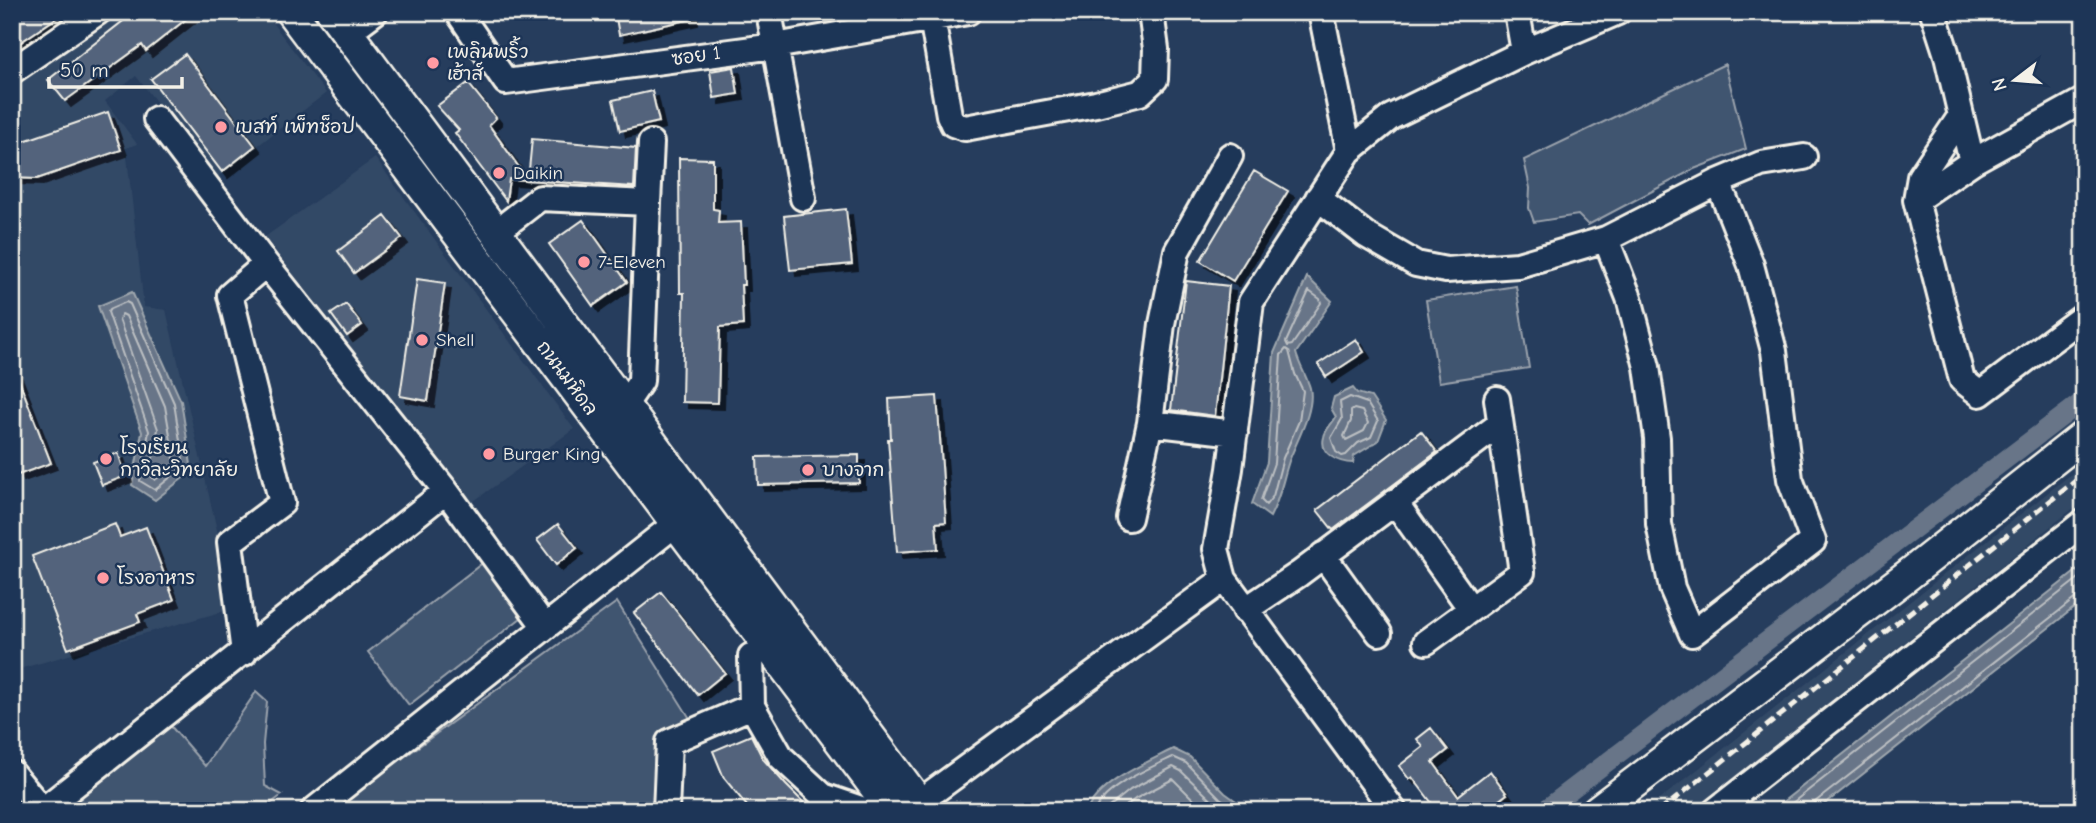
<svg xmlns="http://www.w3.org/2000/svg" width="2096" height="823" font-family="'Comic Neue','Playpen Sans Thai',sans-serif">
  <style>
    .built { fill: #334966 }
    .green { fill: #40546f; stroke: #9aa2ac; stroke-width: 2 }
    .water { fill: #677588; stroke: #9fa7ae; stroke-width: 2 }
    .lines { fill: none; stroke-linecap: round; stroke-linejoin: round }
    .shore { stroke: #bcbfc2; stroke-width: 2 }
    .canal { stroke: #677588; stroke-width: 19 }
    .building { fill: #52647b; stroke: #f4f1e8; stroke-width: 2; filter: url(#shadow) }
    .minor-casing { stroke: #f4f1e8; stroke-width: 30 }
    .major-casing { stroke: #f4f1e8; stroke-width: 35 }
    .minor { stroke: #1d3557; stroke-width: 24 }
    .major { stroke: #1d3557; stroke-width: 30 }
    .rail { stroke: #f4f1e8; stroke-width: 5; stroke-dasharray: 10 5; stroke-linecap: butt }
    .poi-dot { fill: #ff9aa2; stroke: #1d3557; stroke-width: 2.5 }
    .labels { text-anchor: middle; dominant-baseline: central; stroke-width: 5; stroke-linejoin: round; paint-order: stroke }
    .poi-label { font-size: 19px; fill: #f4f1e8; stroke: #1d3557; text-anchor: start }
    .street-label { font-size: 19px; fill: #f4f1e8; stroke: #1d3557 }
  </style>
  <defs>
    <filter id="shadow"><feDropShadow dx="6" dy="6" stdDeviation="0" flood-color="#0009"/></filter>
  </defs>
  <rect width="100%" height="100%" fill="#263d5d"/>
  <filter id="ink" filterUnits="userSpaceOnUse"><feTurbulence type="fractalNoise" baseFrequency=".0143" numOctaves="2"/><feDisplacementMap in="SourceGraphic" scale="14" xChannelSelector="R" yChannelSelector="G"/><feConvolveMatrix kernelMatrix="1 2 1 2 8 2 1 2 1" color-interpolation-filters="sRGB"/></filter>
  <g filter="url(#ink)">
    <!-- built -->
    <path class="built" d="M 100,12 L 264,12 L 326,93 L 216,178 L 136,76 L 105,101 L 137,144 L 126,148 L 144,307 L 166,310 L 235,608 L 12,671 L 12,182 L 38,181 L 12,179 L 12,86 Z
      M 375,158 L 574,429 L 471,503 L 265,237 Z
      M 2084,464 L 2084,500 L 1692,811 L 1645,811 Z"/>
    <!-- green -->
    <path class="green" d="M 1725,64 L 1746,149 L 1694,169 L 1588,225 L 1578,215 L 1534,222 L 1529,208 L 1530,188 L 1524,160 Z
      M 1516,286 L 1529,368 L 1439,382 L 1426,300 Z
      M 485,561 L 526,614 L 409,705 L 368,652 Z
      M 617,602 L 691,720 L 659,811 L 330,811 Z
      M 256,692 L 267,702 L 263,744 L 265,786 L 282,795 L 261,811 L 65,811 L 63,809 L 169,724 L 205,766 Z"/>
    <!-- water -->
    <path class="water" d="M 1307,277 L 1332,301 L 1296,353 C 1299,365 1307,377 1310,388 C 1315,410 1297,440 1289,461 C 1282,482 1281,496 1270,517 L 1252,504 L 1267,462 L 1274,353 Z
      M 132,292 L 181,401 L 192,471 L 155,500 L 132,485 L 142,432 L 98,306 Z
      M 1353,388 L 1357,393 L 1371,397 L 1386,420 L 1378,441 L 1354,456 L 1353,463 C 1340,463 1319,455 1324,437 C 1325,430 1332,424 1336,417 L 1331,408 L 1334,397 Z
      M 2084,565 L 2084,600 L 1816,811 L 1771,811 Z
      M 1173,749 L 1190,757 L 1225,793 L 1250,811 L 1087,811 C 1097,783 1148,762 1173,749 Z"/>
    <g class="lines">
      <!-- shore -->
      <path class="shore" d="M 1309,291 L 1320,299 L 1321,303 L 1292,345 L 1288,346 L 1286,342 Z
        M 126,302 L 130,304 L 174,403 L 184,466 L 155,490 L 140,481 L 149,431 L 108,312 L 110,309 Z
        M 122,314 L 126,316 L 165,406 L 175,464 L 155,480 L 150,475 L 158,429 L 119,319 Z
        M 1286,349 L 1289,351 L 1295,374 L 1303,391 L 1299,421 L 1283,458 L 1273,496 L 1266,505 L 1261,500 L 1274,463 L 1281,355 Z
        M 1350,397 L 1367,403 L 1378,421 L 1371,437 L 1358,443 L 1346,455 L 1342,456 L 1336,452 L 1331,438 L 1342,419 L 1340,402 Z
        M 1354,409 L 1362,411 L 1368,423 L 1364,431 L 1346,440 L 1344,436 L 1351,421 L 1351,411 Z
        M 1094,811 C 1108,785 1147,769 1173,757 L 1186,763 L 1220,798 L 1238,811
        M 1104,811 L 1130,790 L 1173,767 L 1181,771 L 1223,811
        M 1119,811 L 1135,799 L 1173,779 L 1205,811
        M 1782,811 L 2084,574
        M 1812,811 L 1815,802 L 2077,597 L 2084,595"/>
      <!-- canal -->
      <path class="canal" d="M 1543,811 L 2084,400"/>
    </g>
    <!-- building -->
    <path class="building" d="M 12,12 L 65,12 L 12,48 Z
      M 116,12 L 195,12 L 146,51 L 142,45 L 65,101 L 48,80 L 123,21 Z
      M 615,12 L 692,12 L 692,19 L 619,35 Z
      M 185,54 L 255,146 L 222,172 L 151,79 Z
      M 734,67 L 738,94 L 714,98 L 710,71 Z
      M 468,83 L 496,118 L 489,125 L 528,180 L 532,139 L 636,148 L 634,187 L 509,179 L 506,201 L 455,133 L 459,130 L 437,106 Z
      M 652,91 L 659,122 L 620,131 L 613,100 Z
      M 108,112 L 121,150 L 37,179 L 12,178 L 12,145 Z
      M 679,158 L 713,159 L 713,209 L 719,210 L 718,223 L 741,222 L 744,285 L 741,285 L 743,325 L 720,327 L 718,403 L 682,402 L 684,293 L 680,293 Z
      M 1254,171 L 1288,191 L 1233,281 L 1200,261 Z
      M 846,209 L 852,264 L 790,270 L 784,216 Z
      M 385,216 L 402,238 L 354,273 L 338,251 Z
      M 583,220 L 627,282 L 593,306 L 549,244 Z
      M 417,279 L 445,283 L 428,401 L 400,396 Z
      M 1186,281 L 1229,286 L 1215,416 L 1171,410 Z
      M 346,304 L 362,325 L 347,336 L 331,314 Z
      M 1356,339 L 1364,352 L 1326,377 L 1318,364 Z
      M 12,362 L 51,463 L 18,475 L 12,458 Z
      M 937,396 L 946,522 L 936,523 L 938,549 L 897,552 L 888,439 L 891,439 L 889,399 Z
      M 1421,431 L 1437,452 L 1333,530 L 1317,510 Z
      M 118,453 L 126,476 L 102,485 L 93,462 Z
      M 859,455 L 859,483 L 758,485 L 757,457 Z
      M 115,524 L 120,537 L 146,527 L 174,600 L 137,614 L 140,622 L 68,649 L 32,556 Z
      M 558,524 L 577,548 L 556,565 L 537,540 Z
      M 661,592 L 725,673 L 698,695 L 634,613 Z
      M 1431,728 L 1448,750 L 1433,762 L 1458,796 L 1490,771 L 1507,794 L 1485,811 L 1438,811 L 1412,777 L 1409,779 L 1399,766 L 1423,747 L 1417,739 Z
      M 751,735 L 763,759 L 786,785 L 812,811 L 751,811 L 724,778 L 713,751 Z"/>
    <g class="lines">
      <!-- minor casing -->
      <g class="minor-casing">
        <path id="minor" d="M 458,12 L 506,82 L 775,46 L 968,12
          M 769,12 L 803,198
          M 1321,12 L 1349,151
          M 1517,12 L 1524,52
          M 1933,12 L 1946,52 L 1972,162
          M 932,18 L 949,115 L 953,124 L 965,128 L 1096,104 L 1140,93 L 1155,79 L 1156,49 L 1151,12
          M 347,33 L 375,12
          M 12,71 L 98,12
          M 1960,117 L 1920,177 L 1916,200 L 1962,380 L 1980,394 L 2084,316
          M 156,119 L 266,264 L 446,491 L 545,627
          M 1318,198 L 1366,235 L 1416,264 L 1446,270 L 1518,265 L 1606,239 L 1718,182 L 1761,164 L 1804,157
          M 1916,200 L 1972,162 L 2084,100
          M 648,203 L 651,143
          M 495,233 L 540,198 L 648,203 L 641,381 L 624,406
          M 1606,239 L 1629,298 L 1647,367 L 1657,438 L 1659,524 L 1672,588 L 1692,634 L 1813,541 L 1790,479 L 1774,351 L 1751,265 L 1718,182
          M 1150,423 L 1235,433
          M 1395,502 L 1471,609
          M 1129,518 L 1150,423 L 1162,324 L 1177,251 L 1230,156
          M 1323,555 L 1379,633
          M 1245,610 L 1299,574 L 1500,424
          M 1426,642 L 1522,572 L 1497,399
          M 244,653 L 230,542 L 282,503 L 230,295 L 266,264
          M 751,656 L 752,706 L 781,757 L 823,796 L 867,811
          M 12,773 L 43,811
          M 933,792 L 1224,579
          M 43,810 L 446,491
          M 313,811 L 664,533
          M 666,811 L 669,742 L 752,706
          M 1394,811 L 1224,579 L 1216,549 L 1230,469 L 1251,302 L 1349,151 L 1391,117 L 1524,52 L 1618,12
          M 1715,811 L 2084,522"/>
      </g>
      <!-- major casing -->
      <g class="major-casing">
        <path id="major" d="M 291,12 L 893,811
          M 332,12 L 925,811
          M 1597,811 L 1908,575 L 2084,436"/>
      </g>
      <!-- minor -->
      <use href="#minor" class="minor"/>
      <!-- major -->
      <use href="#major" class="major"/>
      <!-- rail -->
      <path class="rail" d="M 1660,811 L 2084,474"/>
    </g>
  </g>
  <!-- markers -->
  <g class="poi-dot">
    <circle cx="433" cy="63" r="7"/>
    <circle cx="221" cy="127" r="7"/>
    <circle cx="499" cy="173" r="7"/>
    <circle cx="584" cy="262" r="7"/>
    <circle cx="422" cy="340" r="7"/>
    <circle cx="489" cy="454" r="7"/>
    <circle cx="106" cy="459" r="7"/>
    <circle cx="808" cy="470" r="7"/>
    <circle cx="103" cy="578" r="7"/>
  </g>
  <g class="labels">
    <!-- poi labels -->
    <g class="poi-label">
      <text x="447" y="52">เพลินพริ้ว<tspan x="447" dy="22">เฮ้าส์</tspan></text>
      <text x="235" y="127">เบสท์ เพ็ทช็อป</text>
      <text x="513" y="173">Daikin</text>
      <text x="598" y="262">7-Eleven</text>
      <text x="436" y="340">Shell</text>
      <text x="120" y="448">โรงเรียน<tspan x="120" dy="22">กาวิละวิทยาลัย</tspan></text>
      <text x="503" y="454">Burger King</text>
      <text x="822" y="470">บางจาก</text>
      <text x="117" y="578">โรงอาหาร</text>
    </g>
    <!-- street labels -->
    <g class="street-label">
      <text transform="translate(696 56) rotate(-8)">ซอย 1</text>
      <text transform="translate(567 378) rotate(53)">ถนนมหิดล</text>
    </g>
  </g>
  <!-- margin -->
  <rect width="2096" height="823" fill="none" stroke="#1d3557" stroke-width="42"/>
  <rect x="21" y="21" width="2054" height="781" fill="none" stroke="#f4f1e8" stroke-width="2.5" filter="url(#ink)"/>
  <!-- north arrow -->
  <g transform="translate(2015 80) rotate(254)" stroke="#1d3557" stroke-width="5" paint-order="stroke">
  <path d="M0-5L12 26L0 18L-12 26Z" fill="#f4f1e8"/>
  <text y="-10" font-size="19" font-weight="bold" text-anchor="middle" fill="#f4f1e8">N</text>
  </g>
  <!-- scale -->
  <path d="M49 77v10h133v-10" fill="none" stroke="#f4f1e8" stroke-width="3.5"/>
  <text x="60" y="77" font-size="21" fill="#f4f1e8" stroke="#1d3557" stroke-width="5" paint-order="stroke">50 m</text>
</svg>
